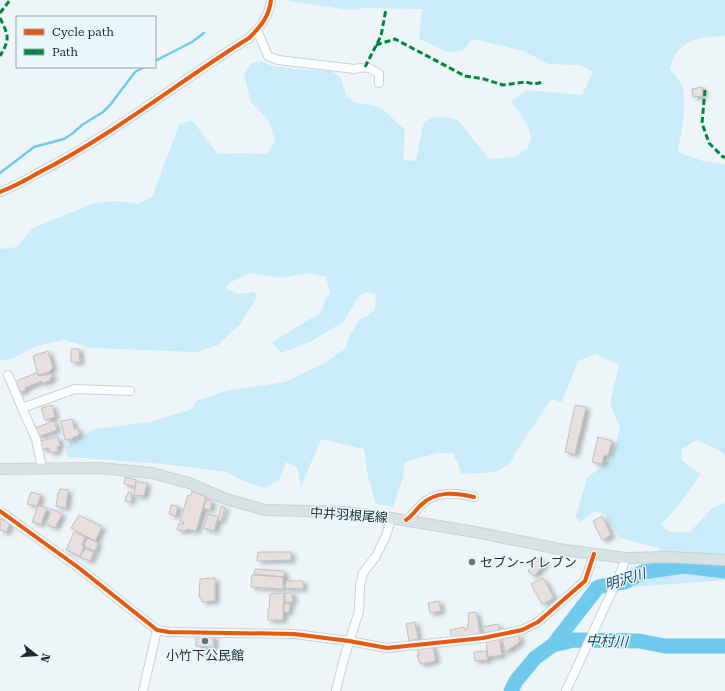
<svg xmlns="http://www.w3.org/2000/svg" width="725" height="691" font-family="'Roboto Serif','Noto Sans JP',serif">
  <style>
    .green { fill: #caebfa }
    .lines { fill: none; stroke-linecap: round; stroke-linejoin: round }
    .stream { stroke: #70caee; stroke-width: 2.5 }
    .river { stroke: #70caee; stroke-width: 15 }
    .building { fill: #e8dfde; stroke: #c2c0c0; filter: url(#shadow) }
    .minor-casing { stroke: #c8d1d5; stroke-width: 10 }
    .major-casing { stroke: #ccd1d3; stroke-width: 12 }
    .minor { stroke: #fcfefe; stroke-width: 8 }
    .major { stroke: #d7e2e5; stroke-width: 10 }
    .quiet { stroke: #00873e; stroke-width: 3; stroke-dasharray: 6 3; stroke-linecap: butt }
    .cycleway-casing { stroke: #e9f6fc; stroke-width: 6 }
    .cycleway { stroke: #e8590c; stroke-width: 4 }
    .poi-dot { fill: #677277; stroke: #e9f6fc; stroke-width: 1.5 }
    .labels { text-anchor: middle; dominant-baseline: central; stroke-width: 3; stroke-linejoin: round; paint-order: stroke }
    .street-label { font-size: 13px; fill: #1f2b31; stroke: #e9f6fc }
    .poi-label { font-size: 13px; fill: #1f2b31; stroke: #e9f6fc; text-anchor: start }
    .water-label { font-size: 14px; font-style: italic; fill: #1b4d61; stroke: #e9f6fc }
  </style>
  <defs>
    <filter id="shadow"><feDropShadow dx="4" dy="2.5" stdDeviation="2" flood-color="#0004"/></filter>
  </defs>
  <rect width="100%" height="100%" fill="#edf5f8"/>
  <!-- green -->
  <path class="green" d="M 288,0 L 725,0 L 725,36 C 708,37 690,37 678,51 C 674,55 672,63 670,68 C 673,75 679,79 682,86 C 688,99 680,136 678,152 L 703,161 L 725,164 L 725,455 L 717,449 L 696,440 L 682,449 L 681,460 L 701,474 L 678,506 L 661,525 L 670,532 L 690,532 L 712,508 L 725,503 L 725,580 L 634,587 L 631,567 L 655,564 L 659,548 L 620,538 L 604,514 L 594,511 L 580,522 L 576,516 L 587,478 L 612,458 L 620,428 L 610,403 L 619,365 L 595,354 L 578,361 L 562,402 L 551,399 L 514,455 L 511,463 L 496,472 L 462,474 L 453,453 L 437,453 L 405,462 L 403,478 L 393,507 L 376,504 L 368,477 L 364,449 L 321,439 L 301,487 L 297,467 L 286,462 L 279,480 L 265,488 L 241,480 L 227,472 L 163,464 L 68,457 L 65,447 L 94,429 L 150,422 L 192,409 L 196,401 L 226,391 L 285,382 L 325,363 L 345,349 L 351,333 L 360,319 L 368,316 L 375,309 L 376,294 L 366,292 L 359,296 L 343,322 L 310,342 L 281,353 L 272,342 L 319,314 L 330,292 L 326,277 L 310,273 L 283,278 L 249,273 L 231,282 L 226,288 L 236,294 L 254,292 L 257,297 L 240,324 L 218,345 L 196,352 L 92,348 L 64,340 L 36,346 L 13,358 L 0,361 L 0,249 L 17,247 L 33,228 L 95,203 L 117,201 L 138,204 L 152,197 L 179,125 L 192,120 L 217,153 L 228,154 L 238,153 L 267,154 L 275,142 L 269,121 L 251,102 L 244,76 L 250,64 L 261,61 L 272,66 L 295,69 L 331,71 L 341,78 L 346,95 L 354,102 L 376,106 L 385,111 L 405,130 L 403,160 L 416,161 L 424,122 C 436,115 445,117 458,120 L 471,137 L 490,159 L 515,157 L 528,148 L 531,137 L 528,126 L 511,101 L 527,90 L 582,95 L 593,72 L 581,65 L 549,64 L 524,51 L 473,39 L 463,50 L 450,53 L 419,39 L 422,9 L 366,8 L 350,10 L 289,1 Z"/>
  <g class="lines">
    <!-- stream -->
    <path class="stream" d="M 155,61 L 192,42 L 204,33
      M 0,173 L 34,147 L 64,139 L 73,133 L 82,125 L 103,112 L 110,105 L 135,72 L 144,67"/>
    <!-- river -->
    <path class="river" d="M 553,645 L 598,587 L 625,582 L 643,572 L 684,566 L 725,571
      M 511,691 L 516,681 L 535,658 L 553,645 L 574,640 L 639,641 L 665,646 L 725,646"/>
  </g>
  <!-- building -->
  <path class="building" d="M 702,87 L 703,96 L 693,97 L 692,89 Z
    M 71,349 L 79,349 L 80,362 L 71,362 Z
    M 48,351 L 53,368 L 49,372 L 38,375 L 33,356 Z
    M 36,373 L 39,376 L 52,374 L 53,377 L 50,378 L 51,380 L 42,383 L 41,381 L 25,388 L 26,390 L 18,393 L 14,382 Z
    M 52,405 L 55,417 L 45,420 L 41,408 Z
    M 575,405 L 586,407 L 575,454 L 565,452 Z
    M 72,419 L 74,429 L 78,428 L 79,435 L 72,438 L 72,439 L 65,440 L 61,421 Z
    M 54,421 L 57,430 L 37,437 L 35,428 Z
    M 58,437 L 60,446 L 57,446 L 58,451 L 50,453 L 49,448 L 41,449 L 40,441 Z
    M 598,437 L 612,441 L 608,455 L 604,455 L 602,464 L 592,462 Z
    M 125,477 L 136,480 L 135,487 L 124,484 Z
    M 136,482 L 147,483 L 144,496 L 134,495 Z
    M 60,489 L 68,490 L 66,508 L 56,506 L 58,493 L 59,493 Z
    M 192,491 L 206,497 L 196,531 L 187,529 L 186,531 L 177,530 L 179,523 L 183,524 L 184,522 L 180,521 L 188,495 L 191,496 Z
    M 31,492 L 41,495 L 37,506 L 27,504 Z
    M 128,492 L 132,493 L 131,502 L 125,501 L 126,496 L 127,496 Z
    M 206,500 L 212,501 L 210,510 L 203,508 Z
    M 171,505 L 178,506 L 176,516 L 169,514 Z
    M 38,506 L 47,508 L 41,524 L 32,522 Z
    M 221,506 L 225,507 L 221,521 L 218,520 Z
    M 52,509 L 62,514 L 55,528 L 46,524 Z
    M 208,514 L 218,517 L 214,531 L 203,528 Z
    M 79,515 L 102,527 L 95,541 L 71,528 Z
    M 602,516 L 611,535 L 602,540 L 593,521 Z
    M 0,519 L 10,522 L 7,532 L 0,530 Z
    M 74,532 L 85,537 L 82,545 L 84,547 L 80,556 L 66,550 Z
    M 88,538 L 98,543 L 95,551 L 85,547 L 86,546 L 84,545 Z
    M 85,549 L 94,552 L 90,561 L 80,557 Z
    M 258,552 L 291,552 L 291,560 L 257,561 Z
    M 536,557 L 545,564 L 534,576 L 528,571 L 532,566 L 529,564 Z
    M 255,569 L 284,571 L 284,577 L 254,574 Z
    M 252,575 L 283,577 L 283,589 L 251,587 Z
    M 215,578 L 215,601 L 202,602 L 201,597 L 199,597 L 200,579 Z
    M 543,578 L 554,598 L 542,604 L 531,584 Z
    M 286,581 L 303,581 L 303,589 L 285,588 Z
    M 284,593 L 283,620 L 268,620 L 268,609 L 269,608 L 270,594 Z
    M 285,593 L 292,593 L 293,602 L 285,602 Z
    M 439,601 L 441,611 L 430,613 L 428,603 Z
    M 284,604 L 290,604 L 289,612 L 284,612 Z
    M 476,612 L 480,633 L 452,638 L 450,630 L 464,627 L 464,630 L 468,629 L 467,625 L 469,624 L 468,613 Z
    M 415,622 L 418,639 L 409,641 L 406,624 Z
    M 498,624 L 499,631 L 484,633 L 483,627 Z
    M 196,635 L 213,636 L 214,647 L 196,646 Z
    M 519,635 L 520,642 L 505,652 L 502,639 Z
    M 499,638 L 502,655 L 488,657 L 486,640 Z
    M 432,644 L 435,657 L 435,661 L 421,664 L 420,662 L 419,662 L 417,655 L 419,655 L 417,648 Z
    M 487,651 L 487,660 L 475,661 L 474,652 Z"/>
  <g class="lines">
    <!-- minor casing -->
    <g class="minor-casing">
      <path id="minor" d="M 257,30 L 268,56 L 278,60 L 355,69 C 367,66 369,67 379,74 L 379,83
        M 0,192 C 13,187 26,180 38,173 C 113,135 178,82 249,38 C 261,26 269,17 271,0
        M 8,375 L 22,408 L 75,389 L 130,391
        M 22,408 L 36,439 L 42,468
        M 0,511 L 79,568 L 157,630 L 169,632 L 294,634 L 349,641 L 387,648 L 483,638 L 522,630 L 538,622 L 585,581 L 594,554
        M 406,520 C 412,516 416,510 421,505 C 436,490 456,493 474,497
        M 143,691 L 157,630
        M 336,691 L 343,662 L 359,611 L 360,586 L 363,573 L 376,556 L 386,536 L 391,518
        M 566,691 L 619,576 L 626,558"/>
    </g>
    <!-- major casing -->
    <g class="major-casing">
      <path id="major" d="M 0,469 L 100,468 L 152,473 L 189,483 L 226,499 L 265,510 L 346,512 L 391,518 L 475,532 L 564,550 L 626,558 L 668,557 L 725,560"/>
    </g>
    <!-- minor -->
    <use href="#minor" class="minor"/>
    <!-- major -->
    <use href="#major" class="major"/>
    <!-- quiet -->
    <path class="quiet" d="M 0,13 L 10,0
      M 0,18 C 8,35 11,38 0,56
      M 376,45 L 395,39 L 465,76 L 484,79 L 503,85 L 525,82 L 534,84 L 544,82
      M 365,67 L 381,36 L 386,9
      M 705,90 L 702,123 L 709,143 L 723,157 L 725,157"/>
    <!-- cycleway casing -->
    <g class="cycleway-casing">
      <path id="cycleway" d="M 0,192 C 13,187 26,180 38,173 C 113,135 178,82 249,38 C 261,26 269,17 271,0
        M 0,511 L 79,568 L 157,630 L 169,632 L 294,634 L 349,641 L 387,648 L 483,638 L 522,630 L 538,622 L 585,581 L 594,554
        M 406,520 C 412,516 416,510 421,505 C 436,490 456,493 474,497"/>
    </g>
    <!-- cycleway -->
    <use href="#cycleway" class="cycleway"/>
  </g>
  <!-- markers -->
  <g class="poi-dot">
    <circle cx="472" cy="562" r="4"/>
    <circle cx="205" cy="641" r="4"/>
  </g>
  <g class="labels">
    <!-- street labels -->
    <g class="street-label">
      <text transform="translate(349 515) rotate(4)">中井羽根尾線</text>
    </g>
    <!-- poi labels -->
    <g class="poi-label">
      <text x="480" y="562">セブン-イレブン</text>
      <text x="205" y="655" text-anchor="middle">小竹下公民館</text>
    </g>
    <!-- water labels -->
    <g class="water-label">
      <text transform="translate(625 579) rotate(-17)">明沢川</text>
      <text transform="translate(607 641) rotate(2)">中村川</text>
    </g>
  </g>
  <!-- legend -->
  <rect x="16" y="16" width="140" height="52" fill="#e9f6fc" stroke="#98a5ab"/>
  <rect x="24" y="29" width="20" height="6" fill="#e8590c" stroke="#98a5ab"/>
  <text x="52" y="36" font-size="12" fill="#1f2b31">Cycle path</text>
  <rect x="24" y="49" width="20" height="6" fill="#00873e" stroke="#98a5ab"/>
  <text x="52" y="56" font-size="12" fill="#1f2b31">Path</text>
  <!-- north arrow -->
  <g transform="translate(36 655) rotate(107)" stroke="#e9f6fc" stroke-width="3" paint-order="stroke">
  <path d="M0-3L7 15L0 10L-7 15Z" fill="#1f2b31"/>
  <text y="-6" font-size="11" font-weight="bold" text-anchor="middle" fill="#1f2b31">N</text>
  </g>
</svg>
